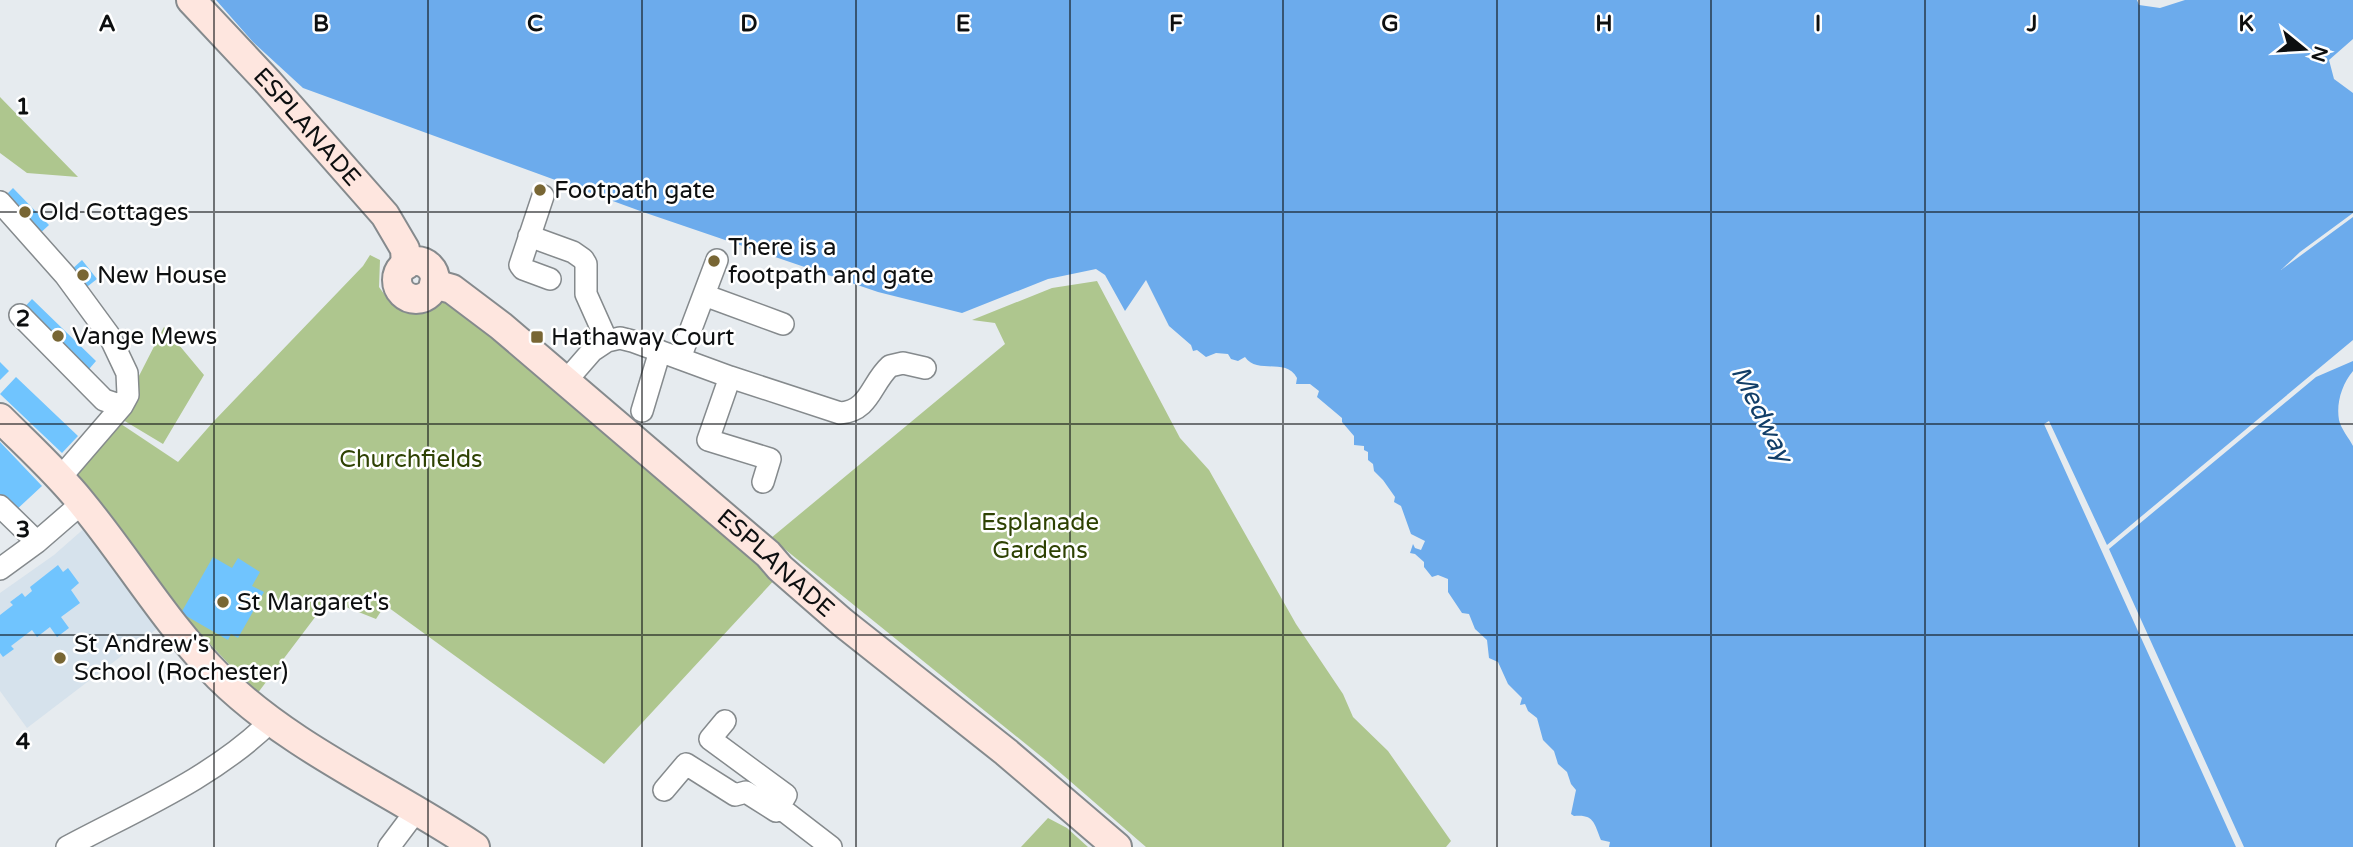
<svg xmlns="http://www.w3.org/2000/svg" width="2353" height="847" font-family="'Varela Round',sans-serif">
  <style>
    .built { fill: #d6e2ec }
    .green { fill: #aec68e }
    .water { fill: #6cabec }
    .building { fill: #70c4fe }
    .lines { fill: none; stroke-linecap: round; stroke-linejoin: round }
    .street-casing { stroke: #858a8d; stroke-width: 24 }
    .secondary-casing { stroke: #858a8d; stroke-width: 32 }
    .street { stroke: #fff; stroke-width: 21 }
    .secondary { stroke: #fee6df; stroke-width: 28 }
    .grid { fill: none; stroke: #0d0f10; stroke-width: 2; stroke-opacity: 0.55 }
    .poi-dot { fill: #786634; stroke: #fff; stroke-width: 2.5 }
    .labels { text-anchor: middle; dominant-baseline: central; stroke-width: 5; stroke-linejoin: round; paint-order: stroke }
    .street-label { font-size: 24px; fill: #0d0f10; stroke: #fff }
    .poi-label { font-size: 24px; fill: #0d0f10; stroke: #fff; text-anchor: start }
    .park-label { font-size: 24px; fill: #2e4203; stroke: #fff }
    .water-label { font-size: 26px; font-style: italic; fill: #113e68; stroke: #fff }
    .grid-label { font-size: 23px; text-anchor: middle; font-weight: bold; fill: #0d0f10; stroke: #fff; stroke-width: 5; stroke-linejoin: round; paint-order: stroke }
  </style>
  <rect width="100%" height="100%" fill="#e6ebef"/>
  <!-- built -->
  <path class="built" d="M 87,526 L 162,625 L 27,728 L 0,691 L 0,593 L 54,555 Z"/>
  <!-- green -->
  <path class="green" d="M 0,97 L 78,177 L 27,173 L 0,153 Z
    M 370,255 L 380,260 L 379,287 L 390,302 L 405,309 L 421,310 L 444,302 L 463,308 L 779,575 L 604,764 L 385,605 L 376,619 L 331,601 L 322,608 L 257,694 L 181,613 L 72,468 L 112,418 L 178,462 L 214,421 L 363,266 Z
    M 1097,281 L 1180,438 L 1209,470 L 1296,624 L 1343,694 L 1353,717 L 1388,751 L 1451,841 L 1446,847 L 1146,847 L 1048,762 L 771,538 L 1005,344 L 995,323 L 972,320 L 1052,288 Z
    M 164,327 L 204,375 L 163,444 L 118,417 Z
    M 1048,818 L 1067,828 L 1088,847 L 1021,847 Z"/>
  <!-- water -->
  <path class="water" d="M 216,0 L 2137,0 L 2139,5 L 2160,8 L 2185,0 L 2353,0 L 2353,39 L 2329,60 L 2334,79 L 2353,93 L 2353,213 L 2300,252 L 2281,270 L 2353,217 L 2353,340 L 2107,545 L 2049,421 L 2044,424 L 2236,847 L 1609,847 L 1610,842 L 1601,840 C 1594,823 1594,814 1574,816 L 1571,814 L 1576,790 L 1571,784 L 1567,772 L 1558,764 L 1554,751 L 1543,740 L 1537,718 L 1528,711 L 1525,704 L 1520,705 L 1522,698 L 1508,684 L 1498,662 L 1489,658 L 1487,640 L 1475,629 L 1469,614 L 1462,613 L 1448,592 L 1448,579 L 1438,575 L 1432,577 L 1424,567 L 1424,562 L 1415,554 L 1410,553 L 1413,544 L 1415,548 L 1421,550 L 1425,541 L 1411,534 L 1401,506 L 1394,502 L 1395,497 L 1383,480 L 1374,471 L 1373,464 L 1368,460 L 1368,452 L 1364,450 L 1364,446 L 1354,445 L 1354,436 L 1342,422 L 1342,418 L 1317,397 L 1319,391 L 1310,384 L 1296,384 L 1297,378 C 1286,357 1257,375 1245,357 L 1238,361 L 1231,359 L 1228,354 L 1216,353 L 1206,357 L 1197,350 L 1193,351 L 1191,345 L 1169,326 L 1146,280 L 1125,311 L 1105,275 L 1096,269 L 1048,279 L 962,313 L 878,292 L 643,212 L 303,88 L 253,42 Z
    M 2353,361 L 2353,371 C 2342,384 2336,403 2339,420 C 2341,429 2349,438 2353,446 L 2353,847 L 2244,847 L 2109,549 L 2316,377 Z"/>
  <!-- building -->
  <path class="building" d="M 13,188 L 49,225 L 37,236 L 2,199 Z
    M 82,260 L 97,279 L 83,290 L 70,271 Z
    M 32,299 L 96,361 L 84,375 L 21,311 Z
    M 0,362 L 9,371 L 0,380 Z
    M 16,377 L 78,436 L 62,453 L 0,394 Z
    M 0,442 L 42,486 L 14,512 L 0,497 Z
    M 213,557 L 232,568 L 238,558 L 260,572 L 252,586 L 264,592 L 238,638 L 231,634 L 228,640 L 181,613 Z
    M 58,565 L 63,572 L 68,568 L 79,583 L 71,590 L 80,603 L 61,617 L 69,628 L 57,637 L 50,627 L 37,637 L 32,630 L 11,646 L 14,649 L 3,657 L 0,653 L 0,615 L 13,605 L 10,602 L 22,593 L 25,597 L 32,591 L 30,587 Z"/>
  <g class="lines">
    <!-- street casing -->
    <g class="street-casing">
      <path id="street" d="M 543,196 L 520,265 L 523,269 L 550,279
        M 0,202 L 65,275 L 109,335 L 127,373 L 128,395 L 122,406 L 60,478
        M 529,236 L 573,252 L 583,259 L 586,264 L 586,294 L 607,341 L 592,351 L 565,382
        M 704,295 L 783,324
        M 20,315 L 104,400 L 122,406
        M 607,341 L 620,338 L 632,341 L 730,377 L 840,413 C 870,411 871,383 890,366 L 903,363 L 925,368
        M 680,358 L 717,260
        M 730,377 L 708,440 L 770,459 L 763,482
        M 642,411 L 660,351
        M 0,506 L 37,542
        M 0,569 L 37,542 L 82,503
        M 725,721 L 710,739 L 786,795 L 779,807 L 831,847
        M 664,790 L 686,764 L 735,795 L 746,792 L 776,811 L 779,807
        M 67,847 C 136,810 213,778 270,722
        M 389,847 L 416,811"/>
    </g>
    <!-- secondary casing -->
    <g class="secondary-casing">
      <g id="secondary">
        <path id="s1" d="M 191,0 L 268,82 L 385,215 L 405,249 L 406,265"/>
        <circle cx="416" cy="280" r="19"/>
        <path id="s2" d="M 434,284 L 452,289 L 501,326 L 768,554 L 780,568 L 842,622 L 1006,752 L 1117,847"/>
        <path d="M 0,418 C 28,446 57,472 81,502 C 129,560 165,623 219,677 C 292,749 390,790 475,847"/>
      </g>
    </g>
    <!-- street -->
    <use href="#street" class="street"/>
    <!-- secondary -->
    <use href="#secondary" class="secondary"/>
  </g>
  <!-- grid -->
  <path class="grid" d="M 214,0 L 214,847M 428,0 L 428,847M 642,0 L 642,847M 856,0 L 856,847M 1070,0 L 1070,847M 1283,0 L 1283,847M 1497,0 L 1497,847M 1711,0 L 1711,847M 1925,0 L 1925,847M 2139,0 L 2139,847M 0,212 L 2353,212M 0,424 L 2353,424M 0,635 L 2353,635"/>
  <!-- markers -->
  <g class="poi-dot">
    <circle cx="540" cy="190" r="7"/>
    <circle cx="25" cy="212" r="7"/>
    <circle cx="714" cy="261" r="7"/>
    <circle cx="83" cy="275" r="7"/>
    <circle cx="58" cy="336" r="7"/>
    <rect x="530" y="330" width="14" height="14" rx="3.5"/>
    <circle cx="223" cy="602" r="7"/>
    <circle cx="60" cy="658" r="7"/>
  </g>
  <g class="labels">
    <!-- street labels -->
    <g class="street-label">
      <text stroke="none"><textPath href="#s1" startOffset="172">ESPLANADE</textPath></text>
      <text stroke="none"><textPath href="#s2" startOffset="443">ESPLANADE</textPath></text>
    </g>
    <!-- poi labels -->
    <g class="poi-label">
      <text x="554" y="190">Footpath gate</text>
      <text x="39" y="212">Old Cottages</text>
      <text x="728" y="247">There is a<tspan x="728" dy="28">footpath and gate</tspan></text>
      <text x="97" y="275">New House</text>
      <text x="72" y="336">Vange Mews</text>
      <text x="551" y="337">Hathaway Court</text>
      <text x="237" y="602">St Margaret's</text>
      <text x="74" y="644">St Andrew's<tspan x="74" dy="28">School (Rochester)</tspan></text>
    </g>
    <!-- park labels -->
    <g class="park-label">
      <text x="411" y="459">Churchfields</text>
      <text x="1040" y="522">Esplanade<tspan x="1040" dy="28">Gardens</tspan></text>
    </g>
    <!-- water labels -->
    <g class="water-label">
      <text transform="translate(1762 414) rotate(63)">Medway</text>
    </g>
  </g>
  <g class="grid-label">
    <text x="107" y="31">A</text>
    <text x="321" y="31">B</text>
    <text x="535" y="31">C</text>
    <text x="749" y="31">D</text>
    <text x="963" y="31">E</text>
    <text x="1176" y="31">F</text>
    <text x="1390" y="31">G</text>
    <text x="1604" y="31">H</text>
    <text x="1818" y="31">I</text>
    <text x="2032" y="31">J</text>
    <text x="2246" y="31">K</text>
    <text x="23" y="114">1</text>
    <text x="23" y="326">2</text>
    <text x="23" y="537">3</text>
    <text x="23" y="749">4</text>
  </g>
  <!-- north arrow -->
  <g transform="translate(2304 49) rotate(108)" stroke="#ffffff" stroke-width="5" paint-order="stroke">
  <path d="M0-5L12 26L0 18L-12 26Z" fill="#0d0f10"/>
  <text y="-10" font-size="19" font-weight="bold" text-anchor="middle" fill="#0d0f10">N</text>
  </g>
</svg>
